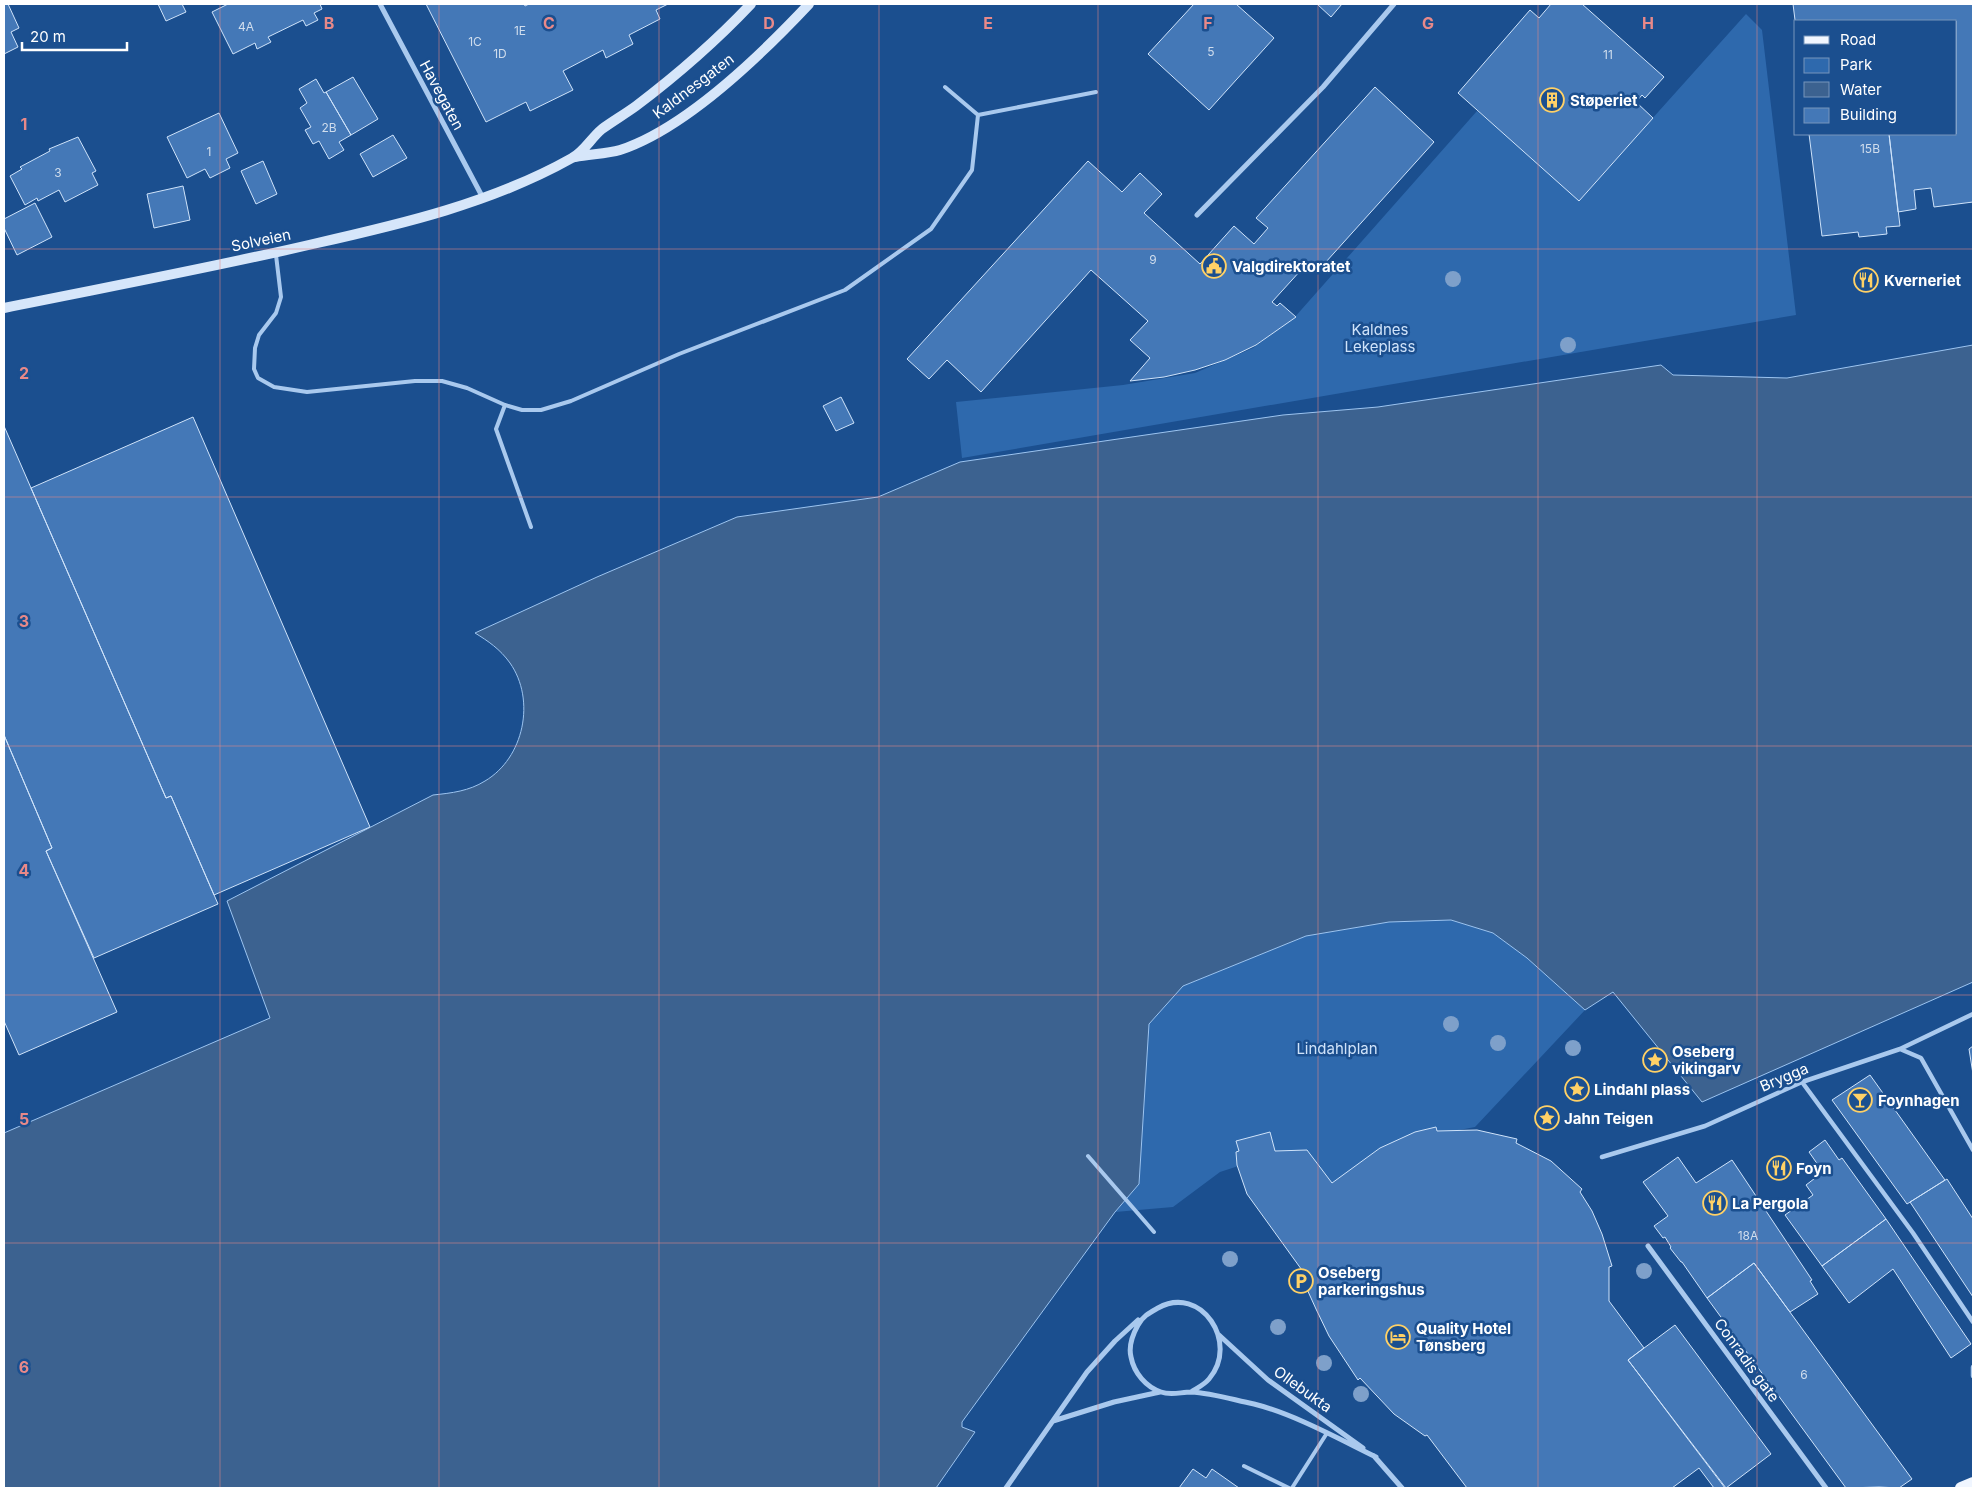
<svg xmlns="http://www.w3.org/2000/svg" width="1977" height="1492" font-family="Inter,sans-serif">
  <style>
    .green { fill: #2e69ad }
    .water { fill: #3c6290; stroke: #9cc4f0 }
    .building { fill: #4478b7; stroke: #cfe3fa }
    .lines { fill: none; stroke-linecap: round; stroke-linejoin: round }
    .service { stroke: #a9c9ee; stroke-width: 4 }
    .pedestrian { stroke: #a9c9ee; stroke-width: 4.5 }
    .minor { stroke: #a9c9ee; stroke-width: 5 }
    .secondary { stroke: #d6e6fa; stroke-width: 10 }
    .primary { stroke: #f0f6ff; stroke-width: 12 }
    .tree { fill: #7ea0ca }
    .grid { fill: none; stroke: #e88989; stroke-width: 1; stroke-opacity: 0.55 }
    .labels { text-anchor: middle; dominant-baseline: central; stroke-width: 5; stroke-linejoin: round; paint-order: stroke }
    .number-label { font-size: 12px; fill: #d0dded }
    .street-label { font-size: 15px; fill: #fff; stroke: #1b4f8f }
    .poi-label { font-size: 15px; font-weight: bold; fill: #fff; stroke: #1b4f8f; text-anchor: start }
    .park-label { font-size: 15px; fill: #cfe3fa; stroke: #1b4f8f }
    .grid-label { font-size: 16px; text-anchor: middle; font-weight: bold; fill: #e88989; stroke: #1b4f8f; stroke-width: 5; stroke-linejoin: round; paint-order: stroke }
  </style>
  <rect width="100%" height="100%" fill="#1b4f8f"/>
  <!-- green -->
  <path class="green" d="M 1746,14 L 1762,30 L 1796,315 L 962,458 L 956,402 L 1123,385 L 1195,373 L 1253,348 L 1294,318 L 1477,111 L 1581,198 Z
    M 1451,920 L 1493,933 L 1527,958 L 1585,1010 L 1475,1127 L 1412,1139 L 1321,1190 L 1263,1158 L 1220,1172 L 1173,1207 L 1115,1212 L 1139,1184 L 1149,1024 L 1183,986 L 1306,936 L 1389,922 Z"/>
  <!-- water -->
  <path class="water" d="M 1973,345 L 1973,982 L 1702,1102 L 1613,992 L 1585,1010 L 1527,958 L 1493,933 L 1451,920 L 1389,922 L 1306,936 L 1183,986 L 1149,1024 L 1139,1184 L 1115,1212 L 962,1422 L 962,1427 L 975,1432 L 936,1488 L 4,1488 L 4,1133 L 270,1018 L 227,901 L 433,795 C 452,793 469,791 485,781 C 524,758 536,700 510,663 C 500,649 488,641 475,633 L 597,577 L 737,517 L 878,497 L 960,462 L 1283,415 L 1378,407 L 1661,365 L 1673,375 L 1787,378 Z"/>
  <!-- building -->
  <path class="building" d="M 4,4 L 8,4 L 19,28 L 11,32 L 18,47 L 4,54 Z
    M 158,4 L 182,4 L 186,12 L 166,21 Z
    M 228,4 L 320,4 L 322,9 L 314,13 L 318,20 L 306,26 L 303,20 L 268,37 L 271,42 L 257,49 L 255,43 L 233,54 L 212,12 Z
    M 426,4 L 524,4 L 525,6 L 529,4 L 668,4 L 656,10 L 660,19 L 629,35 L 633,44 L 606,58 L 603,50 L 563,71 L 573,90 L 530,111 L 526,102 L 486,122 Z
    M 1194,4 L 1236,4 L 1274,38 L 1209,110 L 1148,54 Z
    M 1317,4 L 1342,4 L 1331,17 Z
    M 1551,4 L 1582,4 L 1664,77 L 1645,98 L 1642,95 L 1636,102 L 1653,118 L 1579,201 L 1458,93 L 1530,10 L 1539,18 Z
    M 1793,4 L 1973,4 L 1973,202 L 1934,207 L 1931,188 L 1914,190 L 1916,209 L 1898,212 L 1889,134 L 1956,134 L 1956,21 L 1796,21 L 1796,28 Z
    M 353,77 L 378,119 L 351,135 L 326,92 Z
    M 316,79 L 324,93 L 326,92 L 351,135 L 339,142 L 344,150 L 329,159 L 319,141 L 313,144 L 305,130 L 311,127 L 300,108 L 307,103 L 299,89 Z
    M 1375,87 L 1434,142 L 1316,273 L 1302,260 L 1297,266 L 1301,270 L 1272,302 L 1277,306 L 1280,303 L 1296,317 L 1256,345 L 1225,360 L 1195,370 L 1164,377 L 1130,381 L 1150,358 L 1130,340 L 1148,321 L 1091,270 L 981,392 L 947,360 L 929,379 L 907,359 L 1088,161 L 1122,192 L 1140,173 L 1162,194 L 1144,213 L 1200,264 L 1234,226 L 1254,244 L 1268,228 L 1256,218 Z
    M 219,113 L 238,153 L 226,159 L 230,168 L 210,178 L 205,169 L 187,178 L 167,137 Z
    M 1809,134 L 1889,134 L 1900,226 L 1886,227 L 1887,234 L 1859,237 L 1858,232 L 1822,236 Z
    M 393,135 L 407,158 L 373,177 L 360,154 Z
    M 78,137 L 96,171 L 92,173 L 98,185 L 65,202 L 59,190 L 38,201 L 37,198 L 25,205 L 10,176 L 22,169 L 20,167 L 50,151 L 49,149 Z
    M 263,161 L 277,194 L 256,204 L 241,171 Z
    M 183,186 L 190,220 L 154,228 L 147,194 Z
    M 35,203 L 52,237 L 17,255 L 4,228 L 4,219 Z
    M 841,397 L 854,423 L 836,431 L 823,406 Z
    M 193,417 L 370,827 L 214,895 L 171,796 L 166,798 L 31,488 Z
    M 4,426 L 166,798 L 171,796 L 218,904 L 94,958 L 46,851 L 52,848 L 4,735 Z
    M 4,735 L 52,848 L 46,851 L 117,1012 L 19,1055 L 4,1021 Z
    M 1973,1046 L 1973,1074 L 1969,1049 Z
    M 1870,1075 L 1945,1180 L 1907,1204 L 1832,1100 Z
    M 1436,1127 L 1437,1131 L 1477,1130 L 1517,1139 L 1516,1143 L 1551,1161 L 1582,1189 L 1580,1192 L 1592,1211 L 1602,1234 L 1612,1266 L 1609,1267 L 1609,1301 L 1644,1348 L 1628,1360 L 1725,1488 L 1714,1488 L 1699,1468 L 1672,1488 L 1467,1488 L 1427,1435 L 1425,1436 L 1394,1414 L 1360,1378 L 1358,1380 L 1329,1336 L 1316,1309 L 1306,1287 L 1312,1284 L 1247,1194 L 1237,1165 L 1236,1152 L 1239,1151 L 1236,1141 L 1270,1132 L 1275,1151 L 1307,1150 L 1332,1183 L 1380,1148 L 1415,1132 Z
    M 1825,1140 L 1839,1160 L 1842,1158 L 1886,1219 L 1822,1266 L 1785,1215 L 1813,1195 L 1806,1185 L 1823,1172 L 1809,1152 Z
    M 1678,1157 L 1696,1183 L 1732,1160 L 1812,1280 L 1810,1281 L 1818,1294 L 1790,1312 L 1754,1263 L 1707,1298 L 1682,1262 L 1681,1262 L 1670,1248 L 1671,1247 L 1665,1237 L 1663,1238 L 1654,1226 L 1668,1216 L 1643,1182 Z
    M 1947,1179 L 1973,1219 L 1973,1297 L 1910,1202 Z
    M 1886,1219 L 1971,1344 L 1951,1358 L 1893,1269 L 1849,1303 L 1822,1266 Z
    M 1754,1263 L 1912,1479 L 1899,1488 L 1879,1487 L 1846,1488 L 1707,1298 Z
    M 1675,1325 L 1771,1454 L 1726,1488 L 1628,1360 Z
    M 1193,1469 L 1206,1478 L 1212,1469 L 1239,1488 L 1179,1488 Z"/>
  <g class="lines">
    <!-- service -->
    <path class="service" d="M 945,87 L 978,115
      M 978,115 L 1096,92
      M 276,255 L 281,297 L 276,313 L 259,335 L 255,348 L 254,369 L 258,378 L 274,387 L 307,392 L 415,381 L 442,381 L 467,388 L 505,405 L 522,410 L 541,410 L 571,401 L 679,354 L 845,290 L 931,229 L 972,170 L 978,115
      M 505,405 L 496,429 L 531,527
      M 1088,1156 L 1154,1232
      M 1244,1466 L 1289,1488
      M 1292,1488 L 1327,1433"/>
    <!-- pedestrian -->
    <path class="pedestrian" d="M 1900,1049 L 1921,1058 L 1973,1150
      M 1802,1082 L 1913,1233 L 1973,1322
      M 1602,1157 L 1705,1126 L 1802,1082 L 1900,1049 L 1973,1014
      M 1973,1367 L 1973,1376"/>
    <!-- minor -->
    <path class="minor" d="M 380,4 L 483,198
      M 1197,215 L 1323,87 L 1394,4
      M 1648,1246 L 1826,1488
      M 1219,1335 L 1268,1380 L 1363,1448
      M 1191,1392 C 1197,1388 1204,1385 1209,1379 C 1240,1343 1201,1284 1158,1308 C 1149,1313 1143,1316 1138,1325 C 1133,1334 1128,1345 1131,1357 C 1134,1373 1146,1387 1161,1392 C 1171,1396 1181,1392 1191,1392 C 1212,1393 1234,1400 1254,1404 C 1294,1414 1339,1439 1376,1457
      M 1053,1421 L 1114,1402 L 1160,1392
      M 1374,1456 L 1402,1488
      M 1006,1488 L 1087,1372 L 1115,1341 L 1138,1320"/>
    <!-- secondary -->
    <path class="secondary" d="M 575,157 C 590,154 607,154 620,150 C 687,128 762,54 809,4
      M 4,308 C 107,287 210,268 313,244 C 402,224 492,203 572,158 C 584,152 591,138 602,129 C 613,121 625,114 636,106 C 677,75 716,41 751,4"/>
    <!-- primary -->
    <path class="primary" d="M 1961,1488 L 1973,1483"/>
  </g>
  <!-- trees -->
  <g class="tree">
    <circle cx="1453" cy="279" r="8"/>
    <circle cx="1568" cy="345" r="8"/>
    <circle cx="1451" cy="1024" r="8"/>
    <circle cx="1498" cy="1043" r="8"/>
    <circle cx="1573" cy="1048" r="8"/>
    <circle cx="1230" cy="1259" r="8"/>
    <circle cx="1644" cy="1271" r="8"/>
    <circle cx="1278" cy="1327" r="8"/>
    <circle cx="1324" cy="1363" r="8"/>
    <circle cx="1361" cy="1394" r="8"/>
  </g>
  <!-- grid -->
  <path class="grid" d="M 220,4 L 220,1488M 439,4 L 439,1488M 659,4 L 659,1488M 879,4 L 879,1488M 1098,4 L 1098,1488M 1318,4 L 1318,1488M 1538,4 L 1538,1488M 1757,4 L 1757,1488M 4,249 L 1973,249M 4,497 L 1973,497M 4,746 L 1973,746M 4,995 L 1973,995M 4,1243 L 1973,1243"/>
  <!-- icons -->
  <defs>
    <g id="building-ring" transform="scale(1.25)"><circle r="9.5" fill="#1b4f8f" stroke="#ffd166" stroke-width="1.5"/><path d="M-4-6H4V6H1V3H-1V6H-4ZM-2.5-4.3h1.7v1.8h-1.7ZM.8-4.3h1.7v1.8H.8ZM-2.5-1h1.7V.8h-1.7ZM.8-1h1.7V.8H.8Z" fill="#ffd166"/></g>
    <g id="civic-ring" transform="scale(1.25)"><circle r="9.5" fill="#1b4f8f" stroke="#ffd166" stroke-width="1.5"/><path d="M-.6-6.5H3V-4.5H.6V-3L4-1V1h2V6H-6V1h2V-1L-.6-3ZM-1.2 2.5V6h2.4V2.5Z" fill="#ffd166"/></g>
    <g id="restaurant-ring" transform="scale(1.25)"><circle r="9.5" fill="#1b4f8f" stroke="#ffd166" stroke-width="1.5"/><path d="M-5-6h1v4h1v-4h1v4h1v-4h1v5L-1.5 .5V6h-2V.5L-5-1ZM5-6V6H3V1.5H1.5Q1.5-4 5-6Z" fill="#ffd166"/></g>
    <g id="sight-ring" transform="scale(1.25)"><circle r="9.5" fill="#1b4f8f" stroke="#ffd166" stroke-width="1.5"/><path d="M0-6L1.8-2.2L6-1.7L2.9 1.2L3.7 5.4L0 3.3L-3.7 5.4L-2.9 1.2L-6-1.7L-1.8-2.2Z" fill="#ffd166"/></g>
    <g id="bar-ring" transform="scale(1.25)"><circle r="9.5" fill="#1b4f8f" stroke="#ffd166" stroke-width="1.5"/><path d="M-6-5H6L.8 .8V4.5H3.5V6h-7V4.5H-.8V.8Z" fill="#ffd166"/></g>
    <g id="parking-ring" transform="scale(1.25)"><circle r="9.5" fill="#1b4f8f" stroke="#ffd166" stroke-width="1.5"/><path d="M-3.5-5.5H1a3.5 3.5 0 0 1 0 7H-1V5.5H-3.5ZM-1-3.4V-.6H.8a1.4 1.4 0 0 0 0-2.8Z" fill="#ffd166"/></g>
    <g id="hotel-ring" transform="scale(1.25)"><circle r="9.5" fill="#1b4f8f" stroke="#ffd166" stroke-width="1.5"/><path d="M-6-4.5h1.5V1H6V5H4.5V3h-9V5H-6ZM-4 0a1.8 1.8 0 1 1 3.6 0ZM.5 0V-2.5h3Q6-2.5 6 0Z" fill="#ffd166"/></g>
  </defs>
  <g fill-rule="evenodd">
    <use href="#building-ring" x="1552" y="100"/>
    <use href="#civic-ring" x="1214" y="266"/>
    <use href="#restaurant-ring" x="1866" y="280"/>
    <use href="#sight-ring" x="1655" y="1060"/>
    <use href="#sight-ring" x="1577" y="1089"/>
    <use href="#bar-ring" x="1860" y="1100"/>
    <use href="#sight-ring" x="1547" y="1118"/>
    <use href="#restaurant-ring" x="1779" y="1168"/>
    <use href="#restaurant-ring" x="1715" y="1203"/>
    <use href="#parking-ring" x="1301" y="1281"/>
    <use href="#hotel-ring" x="1398" y="1337"/>
  </g>
  <g class="labels">
    <!-- number labels -->
    <g class="number-label">
      <text x="246" y="26">4A</text>
      <text x="520" y="30">1E</text>
      <text x="475" y="41">1C</text>
      <text x="1211" y="51">5</text>
      <text x="500" y="53">1D</text>
      <text x="1608" y="54">11</text>
      <text x="329" y="127">2B</text>
      <text x="1870" y="148">15B</text>
      <text x="209" y="151">1</text>
      <text x="58" y="172">3</text>
      <text x="1153" y="259">9</text>
      <text x="1748" y="1235">18A</text>
      <text x="1804" y="1374">6</text>
    </g>
    <!-- street labels -->
    <g class="street-label">
      <text transform="translate(693 86) rotate(-37)">Kaldnesgaten</text>
      <text transform="translate(442 95) rotate(62)">Havegaten</text>
      <text transform="translate(261 240) rotate(-12)">Solveien</text>
      <text transform="translate(1784 1077) rotate(-23)">Brygga</text>
      <text transform="translate(1747 1360) rotate(54)">Conradis gate</text>
      <text transform="translate(1303 1389) rotate(36)">Ollebukta</text>
    </g>
    <!-- poi labels -->
    <g class="poi-label">
      <text x="1570" y="100">Støperiet</text>
      <text x="1232" y="266">Valgdirektoratet</text>
      <text x="1884" y="280">Kverneriet</text>
      <text x="1672" y="1051">Oseberg<tspan x="1672" dy="17">vikingarv</tspan></text>
      <text x="1594" y="1089">Lindahl plass</text>
      <text x="1878" y="1100">Foynhagen</text>
      <text x="1564" y="1118">Jahn Teigen</text>
      <text x="1796" y="1168">Foyn</text>
      <text x="1732" y="1203">La Pergola</text>
      <text x="1318" y="1272">Oseberg<tspan x="1318" dy="17">parkeringshus</tspan></text>
      <text x="1416" y="1328">Quality Hotel<tspan x="1416" dy="17">Tønsberg</tspan></text>
    </g>
    <!-- park labels -->
    <g class="park-label">
      <text x="1380" y="329">Kaldnes<tspan x="1380" dy="17">Lekeplass</tspan></text>
      <text x="1337" y="1048">Lindahlplan</text>
    </g>
  </g>
  <g class="grid-label">
    <text x="329" y="29">B</text>
    <text x="549" y="29">C</text>
    <text x="769" y="29">D</text>
    <text x="988" y="29">E</text>
    <text x="1208" y="29">F</text>
    <text x="1428" y="29">G</text>
    <text x="1648" y="29">H</text>
    <text x="24" y="130">1</text>
    <text x="24" y="379">2</text>
    <text x="24" y="627">3</text>
    <text x="24" y="876">4</text>
    <text x="24" y="1125">5</text>
    <text x="24" y="1373">6</text>
  </g>
  <!-- border -->
  <rect width="1977" height="1492" fill="none" stroke="#ffffff" stroke-width="10"/>
  <!-- legend -->
  <rect x="1794" y="20" width="162" height="115" fill="#1b4f8f" stroke="#7695bc"/>
  <rect x="1804" y="36" width="25" height="8" fill="#f0f6ff" stroke="#7695bc"/>
  <text x="1840" y="45" font-size="15" fill="#ffffff">Road</text>
  <rect x="1804" y="58" width="25" height="15" fill="#2e69ad" stroke="#7695bc"/>
  <text x="1840" y="70" font-size="15" fill="#ffffff">Park</text>
  <rect x="1804" y="82" width="25" height="15" fill="#3c6290" stroke="#7695bc"/>
  <text x="1840" y="95" font-size="15" fill="#ffffff">Water</text>
  <rect x="1804" y="108" width="25" height="15" fill="#4478b7" stroke="#7695bc"/>
  <text x="1840" y="120" font-size="15" fill="#ffffff">Building</text>
  <!-- scale -->
  <path d="M22 42v8h105v-8" fill="none" stroke="#ffffff" stroke-width="2.5"/>
  <text x="30" y="42" font-size="15" fill="#ffffff" stroke="#1b4f8f" stroke-width="4" paint-order="stroke">20 m</text>
</svg>
